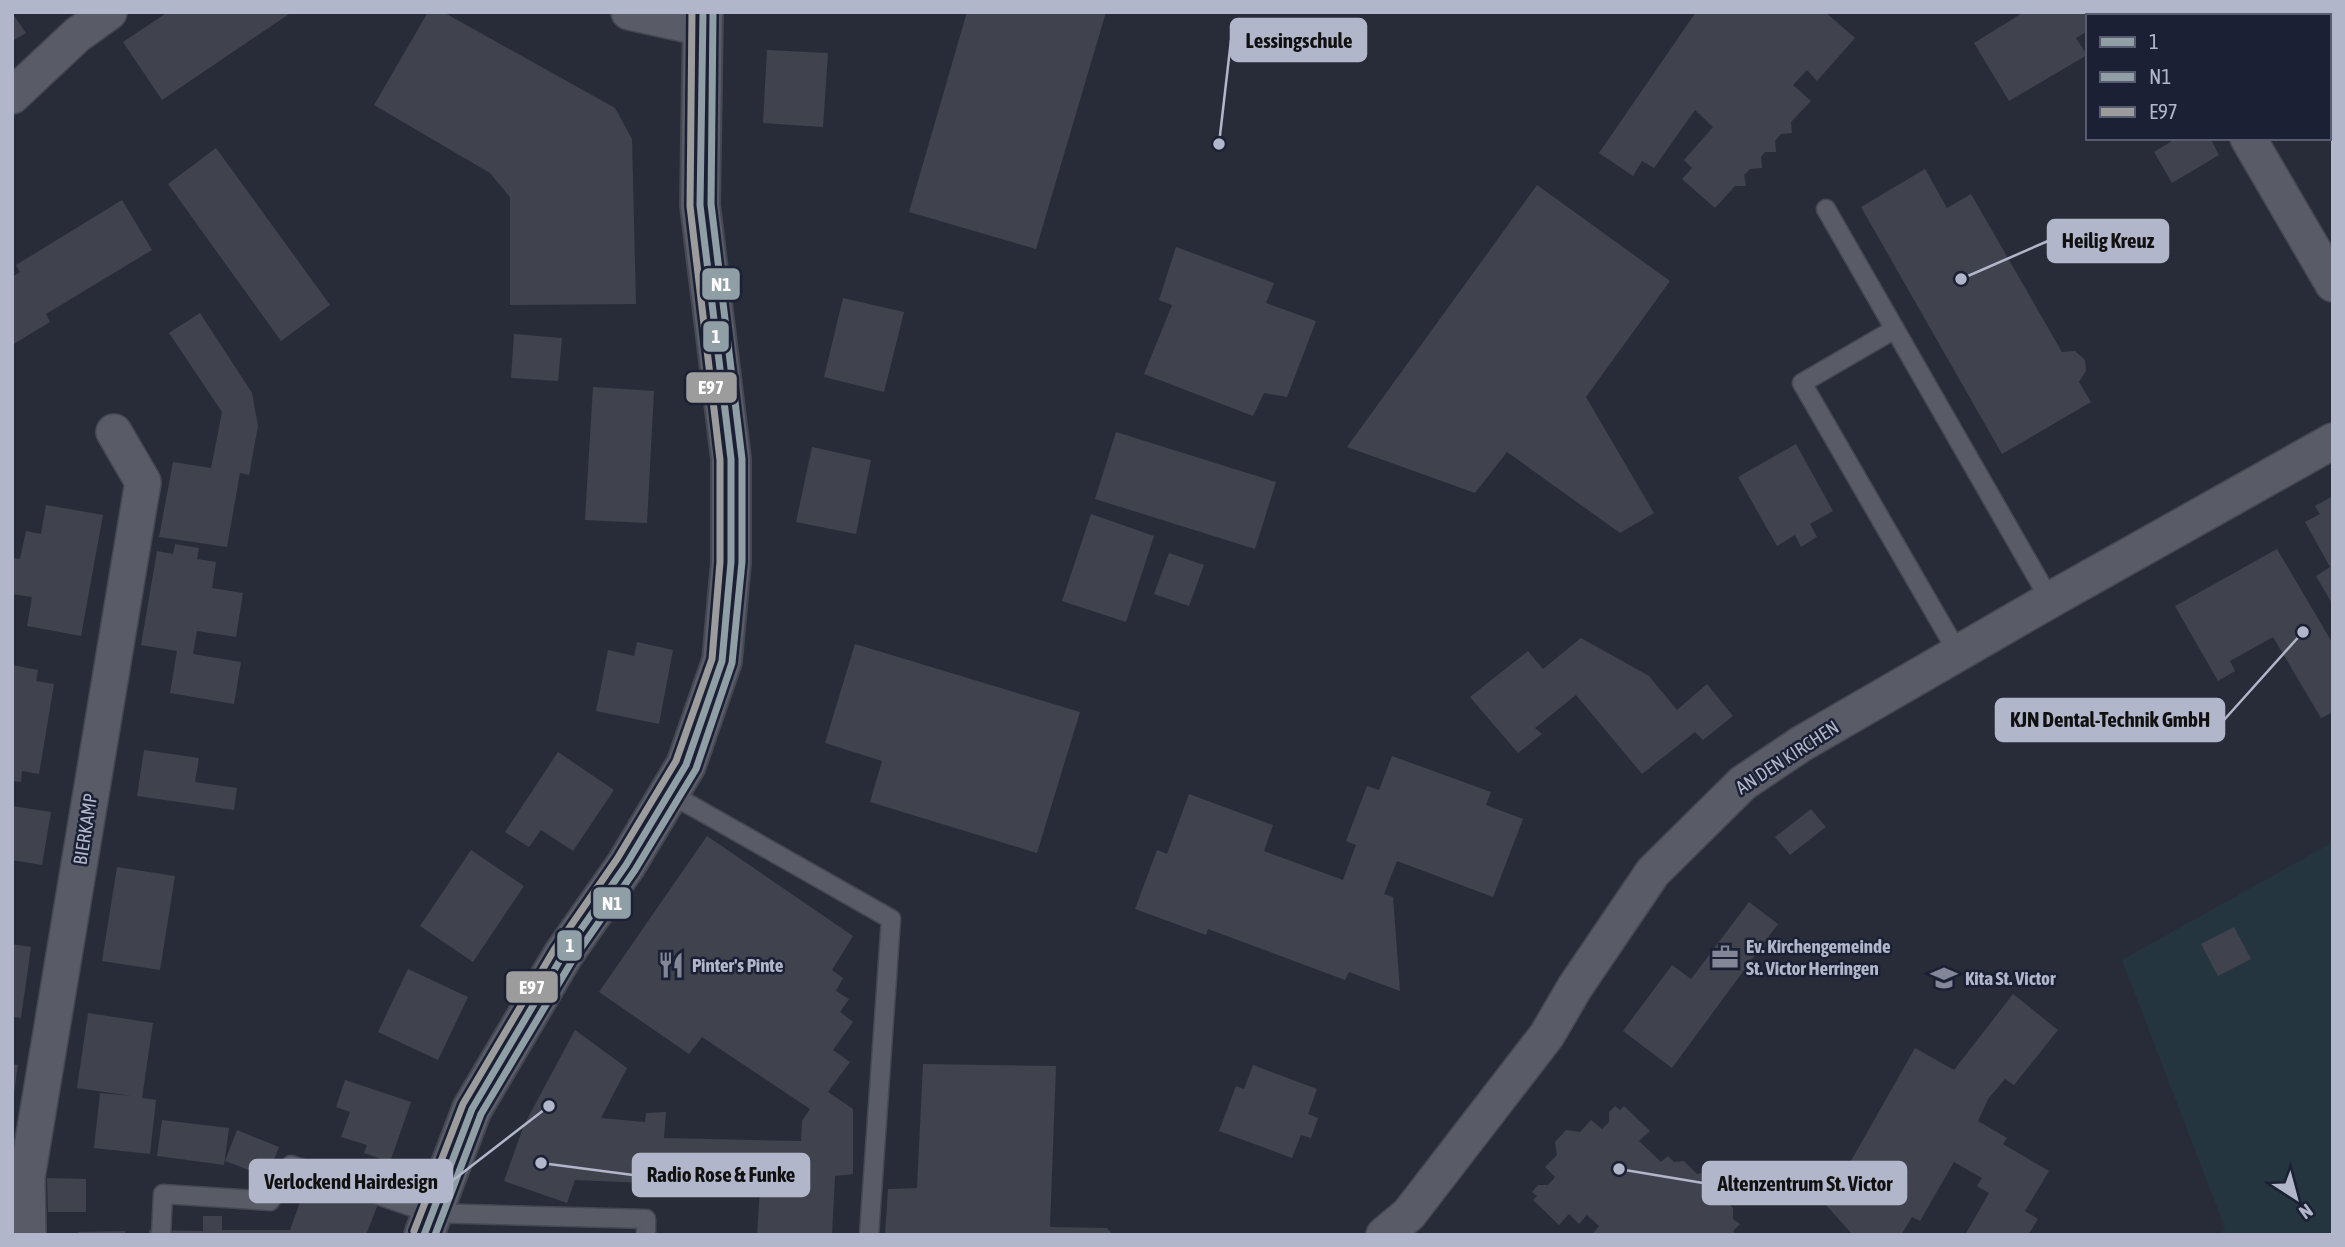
<svg xmlns="http://www.w3.org/2000/svg" width="2345" height="1247" font-family="'Asap Condensed',sans-serif">
  <style>
    .green { fill: #25353f }
    .building { fill: #40434e }
    .lines { fill: none; stroke-linecap: round; stroke-linejoin: round }
    .service-casing { stroke: #454852; stroke-width: 21 }
    .minor-casing { stroke: #454852; stroke-width: 38 }
    .tertiary-casing { stroke: #454852; stroke-width: 42 }
    .service { stroke: #595b66; stroke-width: 18 }
    .minor { stroke: #595b66; stroke-width: 35 }
    .tertiary { stroke: #595b66; stroke-width: 38 }
    .bus-1-casing { stroke: #1b2034; stroke-width: 12 }
    .bus-2-casing { stroke: #1b2034; stroke-width: 12 }
    .bus-3-casing { stroke: #1b2034; stroke-width: 12 }
    .bus-1 { stroke: #909ea6; stroke-width: 7 }
    .bus-2 { stroke: #909ea6; stroke-width: 7 }
    .bus-3 { stroke: #9c9c9c; stroke-width: 7 }
    .labels { text-anchor: middle; dominant-baseline: central; stroke-width: 5; stroke-linejoin: round; paint-order: stroke }
    .street-label { font-size: 19px; fill: #b2b6ca; stroke: #1b2034 }
    .poi-label { font-size: 19px; font-weight: bold; fill: #b2b6ca; stroke: #1b2034; text-anchor: start }
    .leader { fill: none; stroke: #b2b6ca; stroke-width: 2.5 }
    .callout-dot { fill: #b2b6ca; stroke: #1b2034; stroke-width: 2.5 }
    .callout { fill: #b2b6ca; stroke: #b2b6ca; stroke-width: 2.5 }
    .callout-label { font-size: 21px; text-anchor: middle; font-weight: bold; fill: #111 }
    .line-badge { stroke: #1b2034; stroke-width: 2.5 }
    .badge-label { font-size: 19px; text-anchor: middle; font-weight: bold; fill: #fff }
  </style>
  <rect width="100%" height="100%" fill="#282c39"/>
  <!-- green -->
  <path class="green" d="M 2333,842 L 2333,1235 L 2220,1235 L 2225,1228 L 2122,960 Z"/>
  <!-- building -->
  <path class="building" d="M 168,12 L 292,12 L 162,100 L 123,42 Z
    M 428,12 L 443,12 L 615,108 L 632,139 L 636,304 L 510,305 L 510,197 L 490,173 L 374,105 Z
    M 967,12 L 1106,12 L 1036,249 L 909,212 Z
    M 1696,12 L 1825,12 L 1855,38 L 1817,81 L 1807,70 L 1793,85 L 1811,101 L 1791,122 L 1792,133 L 1781,134 L 1775,141 L 1776,152 L 1765,152 L 1761,157 L 1762,168 L 1750,169 L 1744,175 L 1746,186 L 1735,186 L 1715,208 L 1682,179 L 1692,168 L 1684,160 L 1713,127 L 1695,110 L 1654,168 L 1642,161 L 1633,176 L 1599,153 Z
    M 2024,12 L 2093,12 L 2096,16 L 2088,16 L 2088,31 L 2076,38 L 2087,55 L 2009,101 L 1974,43 Z
    M 2249,12 L 2318,12 L 2312,16 L 2251,16 Z
    M 12,13 L 26,33 L 12,41 Z
    M 2333,49 L 2333,124 L 2329,126 L 2329,51 Z
    M 767,50 L 828,53 L 823,127 L 763,123 Z
    M 2177,138 L 2210,138 L 2219,155 L 2172,183 L 2154,152 Z
    M 216,148 L 330,305 L 281,341 L 168,184 Z
    M 1925,169 L 1947,208 L 1971,194 L 2062,352 L 2075,351 L 2085,360 L 2086,371 L 2079,382 L 2091,402 L 2002,454 L 1861,207 Z
    M 1537,185 L 1670,281 L 1586,397 L 1654,513 L 1620,533 L 1507,452 L 1475,493 L 1347,447 Z
    M 122,200 L 152,250 L 46,314 L 50,322 L 12,345 L 12,277 L 20,272 L 16,265 Z
    M 1176,247 L 1274,283 L 1266,303 L 1316,321 L 1287,397 L 1264,393 L 1253,416 L 1144,374 L 1172,305 L 1159,300 Z
    M 843,298 L 904,312 L 884,392 L 824,377 Z
    M 200,313 L 252,393 L 258,426 L 249,475 L 240,473 L 227,547 L 159,537 L 173,462 L 211,468 L 222,412 L 169,333 Z
    M 514,334 L 562,338 L 558,381 L 511,378 Z
    M 593,387 L 654,391 L 647,523 L 585,520 Z
    M 1116,432 L 1276,482 L 1255,549 L 1095,499 Z
    M 1796,444 L 1833,511 L 1810,524 L 1817,537 L 1801,547 L 1795,535 L 1777,546 L 1738,477 Z
    M 812,447 L 871,460 L 856,534 L 796,522 Z
    M 2333,496 L 2333,605 L 2316,576 L 2330,567 L 2305,522 L 2320,514 L 2315,506 Z
    M 46,505 L 103,515 L 81,636 L 27,626 L 32,597 L 12,594 L 12,558 L 20,559 L 26,531 L 41,534 Z
    M 1091,514 L 1154,536 L 1126,622 L 1062,601 Z
    M 175,544 L 199,548 L 197,559 L 216,562 L 212,588 L 243,593 L 236,637 L 197,631 L 193,654 L 241,662 L 234,704 L 170,693 L 177,651 L 141,645 L 157,551 L 173,554 Z
    M 2277,549 L 2333,644 L 2333,712 L 2321,718 L 2273,637 L 2230,661 L 2235,671 L 2218,681 L 2175,606 Z
    M 1169,553 L 1204,565 L 1189,606 L 1154,594 Z
    M 1581,638 L 1649,676 L 1677,710 L 1707,684 L 1733,716 L 1703,740 L 1695,732 L 1642,774 L 1576,695 L 1535,728 L 1542,734 L 1518,753 L 1470,697 L 1528,651 L 1543,669 Z
    M 637,642 L 673,650 L 659,724 L 596,711 L 608,650 L 634,656 Z
    M 855,644 L 1080,712 L 1037,853 L 870,802 L 882,761 L 825,743 Z
    M 12,665 L 38,670 L 36,681 L 54,684 L 39,774 L 22,771 L 21,782 L 12,781 Z
    M 144,750 L 199,758 L 195,782 L 237,788 L 234,810 L 137,796 Z
    M 558,752 L 614,790 L 573,851 L 541,830 L 529,847 L 505,832 Z
    M 1392,756 L 1491,792 L 1486,805 L 1523,819 L 1493,897 L 1397,861 L 1384,894 L 1393,897 L 1400,991 L 1349,972 L 1345,980 L 1208,929 L 1206,935 L 1135,909 L 1157,850 L 1167,854 L 1189,794 L 1273,825 L 1264,851 L 1343,880 L 1356,845 L 1346,841 L 1367,786 L 1379,790 Z
    M 12,806 L 51,812 L 42,865 L 12,860 Z
    M 1811,809 L 1826,827 L 1790,855 L 1775,837 Z
    M 707,836 L 853,936 L 832,970 L 843,978 L 836,991 L 849,999 L 840,1012 L 853,1022 L 833,1050 L 850,1062 L 828,1092 L 853,1109 L 853,1174 L 835,1176 L 832,1235 L 757,1235 L 760,1188 L 575,1180 L 567,1203 L 504,1181 L 524,1125 L 575,1030 L 627,1068 L 601,1118 L 645,1122 L 646,1113 L 666,1112 L 664,1138 L 801,1141 L 802,1121 L 810,1109 L 702,1037 L 689,1054 L 599,992 Z
    M 471,850 L 524,886 L 473,962 L 420,926 Z
    M 117,867 L 175,876 L 160,970 L 102,961 Z
    M 1749,902 L 1778,924 L 1672,1068 L 1623,1031 L 1672,965 L 1691,979 Z
    M 2234,927 L 2251,959 L 2218,976 L 2201,944 Z
    M 12,944 L 31,947 L 21,1018 L 12,1017 Z
    M 408,969 L 468,997 L 438,1060 L 378,1032 Z
    M 2013,994 L 2058,1030 L 2014,1085 L 2005,1079 L 1988,1099 L 1978,1121 L 2007,1138 L 2003,1144 L 2049,1171 L 2025,1211 L 2038,1219 L 2028,1235 L 1965,1235 L 1989,1193 L 1977,1186 L 1982,1178 L 1954,1162 L 1920,1221 L 1912,1217 L 1901,1235 L 1852,1234 L 1826,1205 L 1915,1048 L 1954,1070 Z
    M 88,1013 L 153,1023 L 142,1098 L 156,1100 L 150,1154 L 94,1148 L 100,1093 L 132,1096 L 77,1088 Z
    M 12,1064 L 18,1065 L 14,1093 L 12,1093 Z
    M 923,1064 L 1056,1066 L 1050,1227 L 1107,1228 L 1113,1235 L 885,1235 L 888,1189 L 917,1188 Z
    M 1253,1065 L 1317,1089 L 1308,1114 L 1318,1118 L 1311,1138 L 1301,1135 L 1292,1158 L 1219,1131 L 1236,1086 L 1244,1089 Z
    M 345,1080 L 411,1102 L 390,1162 L 364,1153 L 367,1145 L 341,1137 L 350,1112 L 336,1107 Z
    M 1615,1106 L 1620,1110 L 1624,1106 L 1650,1131 L 1639,1141 L 1661,1162 L 1668,1156 L 1674,1162 L 1684,1161 L 1697,1174 L 1710,1171 L 1722,1182 L 1720,1196 L 1733,1208 L 1733,1219 L 1740,1224 L 1733,1231 L 1736,1235 L 1592,1235 L 1599,1226 L 1587,1215 L 1579,1224 L 1569,1214 L 1559,1225 L 1533,1200 L 1537,1196 L 1532,1192 L 1538,1185 L 1548,1185 L 1555,1177 L 1545,1167 L 1557,1155 L 1555,1142 L 1566,1130 L 1580,1132 L 1591,1120 L 1602,1129 L 1609,1122 L 1609,1112 Z
    M 162,1120 L 229,1128 L 224,1165 L 157,1156 Z
    M 237,1130 L 279,1147 L 267,1177 L 225,1161 Z
    M 47,1178 L 86,1179 L 86,1212 L 48,1212 Z
    M 308,1180 L 378,1204 L 366,1235 L 149,1235 L 149,1230 L 203,1231 L 203,1216 L 222,1216 L 222,1230 L 290,1230 Z
    M 125,1231 L 125,1235 L 78,1235 L 78,1232 Z"/>
  <g class="lines">
    <!-- service casing -->
    <g class="service-casing">
      <path id="service" d="M 1826,209 L 2050,600
        M 1895,329 L 1802,383 L 1958,653
        M 669,793 L 891,919 L 869,1235
        M 161,1235 L 163,1194 L 270,1201 L 291,1165 L 430,1213 L 646,1219 L 646,1235"/>
    </g>
    <!-- minor casing -->
    <g class="minor-casing">
      <path id="minor" d="M 629,12 L 702,28
        M 2175,12 L 2177,16
        M 12,96 L 77,35 L 109,12
        M 2248,138 L 2333,284
        M 28,1235 L 27,1177 L 143,482 L 114,432
        M 1384,1235 L 1409,1214 L 1547,1035 L 1575,987 L 1653,872 L 1743,783 L 1801,744 L 2050,600 L 2333,441"/>
    </g>
    <!-- tertiary casing -->
    <g class="tertiary-casing">
      <path id="tertiary" d="M 424,1235 L 472,1109 L 563,955 L 626,865 L 686,765 L 722,661 L 731,562 L 731,459 L 700,205 L 703,12"/>
    </g>
    <!-- service -->
    <use href="#service" class="service"/>
    <!-- minor -->
    <use href="#minor" class="minor"/>
    <!-- tertiary -->
    <use href="#tertiary" class="tertiary"/>
    <!-- bus-1 casing -->
    <g class="bus-1-casing">
      <path id="bus-1" d="M 424,1235 L 472,1109 L 563,955 L 626,865 L 686,765 L 722,661 L 731,562 L 731,459 L 700,205 L 703,12"/>
    </g>
    <!-- bus-2 casing -->
    <g class="bus-2-casing">
      <path id="bus-2" d="M 435,1235 L 481,1114 L 572,961 L 635,870 L 696,769 L 732,663 L 742,562 L 742,459 L 711,204 L 713,12"/>
    </g>
    <!-- bus-3 casing -->
    <g class="bus-3-casing">
      <path id="bus-3" d="M 414,1231 L 463,1104 L 554,950 L 617,859 L 676,761 L 712,659 L 720,562 L 720,460 L 690,206 L 692,12"/>
    </g>
    <!-- bus-1 -->
    <use href="#bus-1" class="bus-1"/>
    <!-- bus-2 -->
    <use href="#bus-2" class="bus-2"/>
    <!-- bus-3 -->
    <use href="#bus-3" class="bus-3"/>
  </g>
  <!-- icons -->
  <defs>
    <g id="office-bare" transform="scale(2.1)"><path d="M-6-3h4V-5.5h4V-3h4V5H-6ZM-1-4.5V-3h2v-1.5ZM-6 0V1H6V0Z" fill="#828697" stroke="#1b2034" stroke-width="2.5" paint-order="stroke"/></g>
    <g id="restaurant-bare" transform="scale(2.1)"><path d="M-5-6h1v4h1v-4h1v4h1v-4h1v5L-1.5 .5V6h-2V.5L-5-1ZM5-6V6H3V1.5H1.5Q1.5-4 5-6Z" fill="#828697" stroke="#1b2034" stroke-width="2.5" paint-order="stroke"/></g>
    <g id="school-bare" transform="scale(2.1)"><path d="M0-5L7-2L0 1L-7-2ZM-4 1L0 2.5L4 1V4Q0 6-4 4Z" fill="#828697" stroke="#1b2034" stroke-width="2.5" paint-order="stroke"/></g>
  </defs>
  <g fill-rule="evenodd">
    <use href="#office-bare" x="1725" y="957"/>
    <use href="#restaurant-bare" x="671" y="965"/>
    <use href="#school-bare" x="1944" y="978"/>
  </g>
  <g class="labels">
    <!-- street labels -->
    <g class="street-label">
      <text transform="translate(1787 757) rotate(-33)">AN DEN KIRCHEN</text>
      <text transform="translate(85 829) rotate(-81)">BIERKAMP</text>
    </g>
    <!-- poi labels -->
    <g class="poi-label">
      <text x="1746" y="946">Ev. Kirchengemeinde<tspan x="1746" dy="22">St. Victor Herringen</tspan></text>
      <text x="692" y="965">Pinter's Pinte</text>
      <text x="1965" y="978">Kita St. Victor</text>
    </g>
  </g>
  <!-- callouts -->
  <path class="leader" d="M1219 144L1231 40M1961 279L2048 241M2303 632L2224 720M541 1163L633 1175M549 1106L452 1181M1619 1169L1703 1183"/>
  <g class="callout-dot">
    <circle cx="1219" cy="144" r="7"/>
    <circle cx="1961" cy="279" r="7"/>
    <circle cx="2303" cy="632" r="7"/>
    <circle cx="541" cy="1163" r="7"/>
    <circle cx="549" cy="1106" r="7"/>
    <circle cx="1619" cy="1169" r="7"/>
  </g>
  <g class="callout">
    <rect x="1231" y="19" width="135" height="42" rx="7"/>
    <rect x="2048" y="220" width="120" height="42" rx="7"/>
    <rect x="1996" y="699" width="228" height="42" rx="7"/>
    <rect x="633" y="1154" width="176" height="42" rx="7"/>
    <rect x="250" y="1160" width="202" height="42" rx="7"/>
    <rect x="1703" y="1162" width="203" height="42" rx="7"/>
  </g>
  <g class="callout-label">
    <text x="1299" y="48">Lessingschule</text>
    <text x="2108" y="248">Heilig Kreuz</text>
    <text x="2110" y="727">KJN Dental-Technik GmbH</text>
    <text x="721" y="1182">Radio Rose &amp; Funke</text>
    <text x="351" y="1189">Verlockend Hairdesign</text>
    <text x="1805" y="1191">Altenzentrum St. Victor</text>
  </g>
  <g class="line-badge">
    <rect x="701" y="267" width="40" height="34" rx="7" fill="#909ea6"/>
    <rect x="702" y="320" width="28" height="33" rx="7" fill="#909ea6"/>
    <rect x="685" y="371" width="53" height="33" rx="7" fill="#9c9c9c"/>
    <rect x="592" y="886" width="40" height="34" rx="7" fill="#909ea6"/>
    <rect x="556" y="929" width="27" height="33" rx="7" fill="#909ea6"/>
    <rect x="505" y="970" width="54" height="34" rx="7" fill="#9c9c9c"/>
  </g>
  <g class="badge-label">
    <text x="721" y="291">N1</text>
    <text x="716" y="343">1</text>
    <text x="711" y="394">E97</text>
    <text x="612" y="910">N1</text>
    <text x="570" y="952">1</text>
    <text x="532" y="994">E97</text>
  </g>
  <!-- border -->
  <rect width="2345" height="1247" fill="none" stroke="#b2b6ca" stroke-width="28"/>
  <!-- legend -->
  <rect x="2086" y="14" width="245" height="126" fill="#1b2034" stroke="#575c70" stroke-width="2"/>
  <rect x="2100" y="37" width="35" height="10" fill="#909ea6" stroke="#575c70" stroke-width="2"/>
  <text x="2149" y="49" font-size="21" fill="#b2b6ca">1</text>
  <rect x="2100" y="72" width="35" height="10" fill="#909ea6" stroke="#575c70" stroke-width="2"/>
  <text x="2149" y="84" font-size="21" fill="#b2b6ca">N1</text>
  <rect x="2100" y="107" width="35" height="10" fill="#9c9c9c" stroke="#575c70" stroke-width="2"/>
  <text x="2149" y="119" font-size="21" fill="#b2b6ca">E97</text>
  <!-- north arrow -->
  <g transform="translate(2296 1198) rotate(144)" stroke="#1b2034" stroke-width="5" paint-order="stroke">
  <path d="M0-5L12 26L0 18L-12 26Z" fill="#b2b6ca"/>
  <text y="-10" font-size="19" font-weight="bold" text-anchor="middle" fill="#b2b6ca">N</text>
  </g>
</svg>
